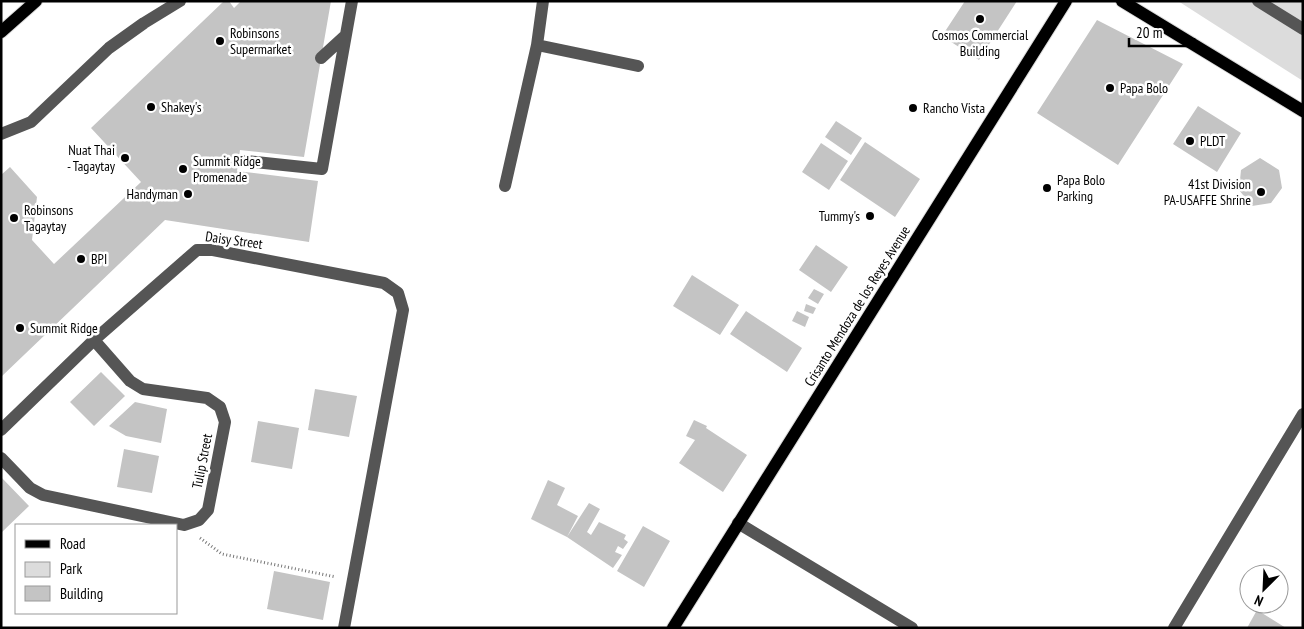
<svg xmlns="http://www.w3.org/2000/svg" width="1304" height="629" font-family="'PT Sans Narrow',sans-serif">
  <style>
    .green { fill: #dcdcdc }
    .building { fill: #c4c4c4 }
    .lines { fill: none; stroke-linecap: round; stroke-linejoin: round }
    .major-casing { stroke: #dbdbdb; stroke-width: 14 }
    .path { stroke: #777; stroke-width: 3; stroke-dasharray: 1 2.5; stroke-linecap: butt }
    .minor { stroke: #555; stroke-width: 12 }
    .major { stroke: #000; stroke-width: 12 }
    .poi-dot { fill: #000; stroke: #fff; stroke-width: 2 }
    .labels { text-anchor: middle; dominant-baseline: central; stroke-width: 5; stroke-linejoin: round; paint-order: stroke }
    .poi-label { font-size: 14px; fill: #000; stroke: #fff; text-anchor: start }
    .street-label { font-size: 14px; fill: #000; stroke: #fff }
  </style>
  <rect width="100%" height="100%" fill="#fff"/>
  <!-- green -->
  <path class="green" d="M 1178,1 L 1303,1 L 1303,81 Z"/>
  <!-- building -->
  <path class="building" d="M 224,1 L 229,1 L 234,8 L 241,1 L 331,1 L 304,157 L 240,150 L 237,171 L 318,181 L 309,242 L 165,220 L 1,377 L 1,175 L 10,167 L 37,197 L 32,240 L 54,264 L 141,182 L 91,128 Z
    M 965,1 L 1017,1 L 979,60 L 942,36 Z
    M 1097,20 L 1183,64 L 1118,165 L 1037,113 Z
    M 1198,106 L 1241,133 L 1217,172 L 1173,144 Z
    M 836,121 L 862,138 L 851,155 L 825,137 Z
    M 865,142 L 920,179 L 895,217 L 840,180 Z
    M 821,143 L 848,161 L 829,190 L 802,172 Z
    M 1260,158 L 1279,170 L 1282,188 L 1271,203 L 1252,206 L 1239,190 L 1241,170 Z
    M 816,245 L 848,267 L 831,292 L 799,270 Z
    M 692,275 L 739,305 L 720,335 L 673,306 Z
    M 814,289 L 824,294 L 818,304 L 808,298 Z
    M 806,304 L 816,308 L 813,314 L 804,311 Z
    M 746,311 L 802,348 L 787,372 L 730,334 Z
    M 797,311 L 809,317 L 805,327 L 792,321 Z
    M 101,372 L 125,396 L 94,426 L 70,402 Z
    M 315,389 L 357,396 L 349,437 L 308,430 Z
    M 135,402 L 167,409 L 161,443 L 126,436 L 109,426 Z
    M 694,420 L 707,426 L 706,428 L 747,455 L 723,492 L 679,463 L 695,440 L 686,436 Z
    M 258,421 L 299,428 L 292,469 L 251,462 Z
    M 124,449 L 159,456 L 152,493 L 117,487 Z
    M 1,477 L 29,506 L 1,533 Z
    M 548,480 L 565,488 L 557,505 L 578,516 L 567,537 L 531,519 Z
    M 589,503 L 600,509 L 587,532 L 591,535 L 599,522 L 626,535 L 624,539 L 628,542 L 623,549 L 618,546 L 615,552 L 622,555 L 613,568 L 567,537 Z
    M 643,526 L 670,541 L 644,587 L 617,571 Z
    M 274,571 L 330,582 L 323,620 L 267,609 Z
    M 1257,610 L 1286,628 L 1247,628 Z"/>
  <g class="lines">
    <!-- major casing -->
    <g class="major-casing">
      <path id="major" d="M 1122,1 L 1303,111
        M 1,32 L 36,1
        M 673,628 L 1066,1"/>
    </g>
    <!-- path -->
    <path class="path" d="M 200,538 L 222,554 L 336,577"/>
    <!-- minor -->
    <path class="minor" d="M 543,1 L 537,45 L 638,66
      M 1258,1 L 1303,29
      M 321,58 L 345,36
      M 1,134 L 31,122 L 109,48 L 144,23 L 180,1
      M 246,161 L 322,169 L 352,1
      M 505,186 L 537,45
      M 1,430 L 94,340 L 197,250 L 213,250 L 384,283 L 398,293 L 403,310 L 344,628
      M 1,458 L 30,488 L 43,495 L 184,525 L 199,520 L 208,510 L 225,422 L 220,407 L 207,398 L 143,389 L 130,381 L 94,340
      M 738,523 L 912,628
      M 1174,628 L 1303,414"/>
    <!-- major -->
    <use href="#major" class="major"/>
  </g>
  <!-- markers -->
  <g class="poi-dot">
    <circle cx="980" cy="19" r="5"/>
    <circle cx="220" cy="41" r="5"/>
    <circle cx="1110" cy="88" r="5"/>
    <circle cx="151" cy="107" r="5"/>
    <circle cx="913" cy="108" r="5"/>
    <circle cx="1190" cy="141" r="5"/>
    <circle cx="125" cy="158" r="5"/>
    <circle cx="183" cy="169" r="5"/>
    <circle cx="1047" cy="188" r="5"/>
    <circle cx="1261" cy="192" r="5"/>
    <circle cx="188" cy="194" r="5"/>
    <circle cx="870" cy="216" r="5"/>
    <circle cx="14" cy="218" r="5"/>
    <circle cx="81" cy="259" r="5"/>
    <circle cx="20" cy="328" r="5"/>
  </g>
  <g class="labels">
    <!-- poi labels -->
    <g class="poi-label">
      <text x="230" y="33">Robinsons<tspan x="230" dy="16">Supermarket</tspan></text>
      <text x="980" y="35" text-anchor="middle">Cosmos Commercial<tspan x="980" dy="16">Building</tspan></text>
      <text x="1120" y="88">Papa Bolo</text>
      <text x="161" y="107">Shakey's</text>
      <text x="923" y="108">Rancho Vista</text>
      <text x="1200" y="141">PLDT</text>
      <text x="115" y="150" text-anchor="end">Nuat Thai<tspan x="115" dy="16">- Tagaytay</tspan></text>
      <text x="193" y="161">Summit Ridge<tspan x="193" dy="16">Promenade</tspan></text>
      <text x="1057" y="180">Papa Bolo<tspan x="1057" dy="16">Parking</tspan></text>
      <text x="1251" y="184" text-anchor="end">41st Division<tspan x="1251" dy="16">PA-USAFFE Shrine</tspan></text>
      <text x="178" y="194" text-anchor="end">Handyman</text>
      <text x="24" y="210">Robinsons<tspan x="24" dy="16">Tagaytay</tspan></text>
      <text x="860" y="216" text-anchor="end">Tummy's</text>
      <text x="91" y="259">BPI</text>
      <text x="30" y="328">Summit Ridge</text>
    </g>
    <!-- street labels -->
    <g class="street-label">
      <text transform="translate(234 240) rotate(8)">Daisy Street</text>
      <text transform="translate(857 306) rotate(-58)">Crisanto Mendoza de los Reyes Avenue</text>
      <text transform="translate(202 461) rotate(-79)">Tulip Street</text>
    </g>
  </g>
  <!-- border -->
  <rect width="1304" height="629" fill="none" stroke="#000000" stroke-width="5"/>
  <!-- legend -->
  <rect x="15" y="524" width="162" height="90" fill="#ffffff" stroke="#999999"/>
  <rect x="25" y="540" width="25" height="8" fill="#000000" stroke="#999999"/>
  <text x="60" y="549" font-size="15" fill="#000000">Road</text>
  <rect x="25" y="562" width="25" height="15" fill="#dcdcdc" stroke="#999999"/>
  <text x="60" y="574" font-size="15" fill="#000000">Park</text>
  <rect x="25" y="586" width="25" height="15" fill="#c4c4c4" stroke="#999999"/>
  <text x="60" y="599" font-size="15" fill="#000000">Building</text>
  <!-- north arrow -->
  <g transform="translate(1264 589) rotate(204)"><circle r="24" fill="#ffffff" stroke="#999999"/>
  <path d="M0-4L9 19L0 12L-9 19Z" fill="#000000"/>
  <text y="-8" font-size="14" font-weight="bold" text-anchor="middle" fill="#000000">N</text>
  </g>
  <!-- scale -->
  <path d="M1129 38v8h65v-8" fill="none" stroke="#000000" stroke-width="2.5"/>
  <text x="1136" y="38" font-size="15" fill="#000000" stroke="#ffffff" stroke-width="4" paint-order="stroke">20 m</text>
</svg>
